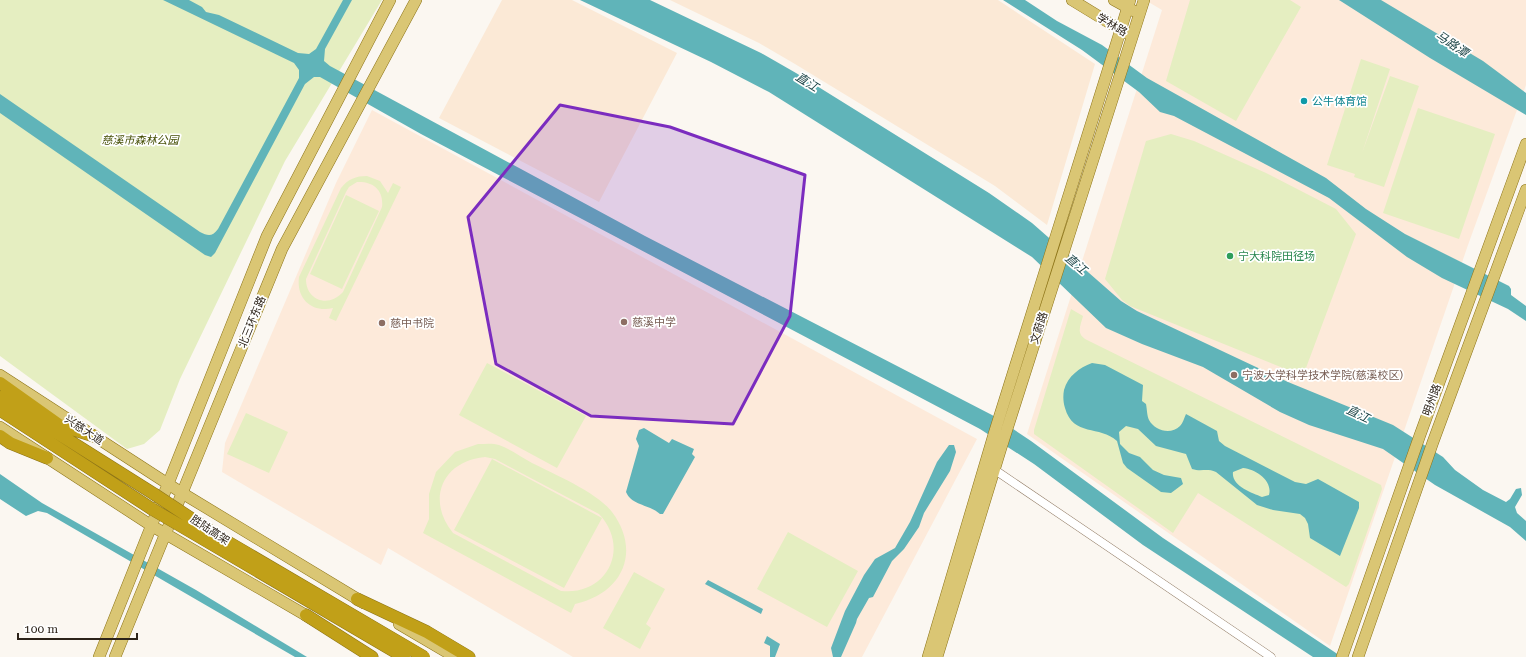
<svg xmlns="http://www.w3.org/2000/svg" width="1526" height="657" font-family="'Roboto Serif','Noto Sans SC',serif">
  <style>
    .built { fill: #fbe9d6 }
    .education { fill: #fdeada }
    .green { fill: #e5eec1; fill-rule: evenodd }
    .water { fill: #60b4b9; fill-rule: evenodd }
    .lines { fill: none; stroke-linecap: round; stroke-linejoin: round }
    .minor-casing { stroke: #8f7962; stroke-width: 9 }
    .major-casing { stroke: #8d7418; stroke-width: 12 }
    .highway-casing { stroke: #8d7418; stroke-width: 13 }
    .minor { stroke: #fff; stroke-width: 8 }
    .major { stroke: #dac674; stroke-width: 11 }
    .highway { stroke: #c1a018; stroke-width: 12 }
    .highway-bridge-casing { stroke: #8d7418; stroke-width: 13; stroke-linecap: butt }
    .highway-bridge { stroke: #c1a018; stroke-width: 12 }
    .marked { fill: #7b2cbf; fill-opacity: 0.2; stroke: #7b2cbf; stroke-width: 3; stroke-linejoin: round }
    .culture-dot { fill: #0f9aa8; stroke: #fff; stroke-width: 1.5 }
    .leisure-dot { fill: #2e9e5b; stroke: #fff; stroke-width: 1.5 }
    .education-dot { fill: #8d6e63; stroke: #fff; stroke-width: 1.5 }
    .labels { text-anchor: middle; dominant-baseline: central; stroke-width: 3.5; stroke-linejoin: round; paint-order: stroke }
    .street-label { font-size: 11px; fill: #2c2319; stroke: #fff }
    .culture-label { font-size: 11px; fill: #0d838f; stroke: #fff; text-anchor: start }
    .park-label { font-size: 11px; font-style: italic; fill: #464f06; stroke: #fff }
    .leisure-label { font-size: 11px; fill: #27864d; stroke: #fff; text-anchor: start }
    .education-label { font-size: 11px; fill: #785e54; stroke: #fff; text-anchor: start }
    .water-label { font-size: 12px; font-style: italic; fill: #1e4649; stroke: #fff }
  </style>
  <rect width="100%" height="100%" fill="#fbf7f1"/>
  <!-- built -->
  <path class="built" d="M 502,0 L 572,0 L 677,53 L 599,202 L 439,118 Z
    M 670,0 L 998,0 L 1095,64 L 1047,225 L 995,186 L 795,64 L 759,43 Z"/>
  <!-- education -->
  <path class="education" d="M 1145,0 L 1526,0 L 1526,85 L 1468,245 L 1330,646 L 1027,434 L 1162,10 Z
    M 372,110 L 977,439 L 862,657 L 573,657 L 388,548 L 381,565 L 222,472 L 225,443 L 336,183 Z"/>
  <!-- green -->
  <path class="green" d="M 0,0 L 382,0 L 285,161 L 180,379 L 160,430 L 144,444 L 127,449 L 0,356 Z
    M 1190,0 L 1290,0 L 1301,7 L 1236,121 L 1166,81 Z
    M 1361,59 L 1390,69 L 1362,153 L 1390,76 L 1419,86 L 1384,187 L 1354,177 L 1355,174 L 1327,165 Z
    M 1418,108 L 1495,134 L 1459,239 L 1383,213 Z
    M 1171,134 L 1194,141 L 1266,173 L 1336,209 L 1356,234 L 1303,376 L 1130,306 L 1122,300 L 1105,279 L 1146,141 Z
    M 367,176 L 380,181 L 388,193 L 393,183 L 401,187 L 336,321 L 329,318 L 333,308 C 312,313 296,299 299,277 L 341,188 C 348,179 356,176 367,176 ZM 357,182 C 373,181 384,190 382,207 L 343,292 C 329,308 306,301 306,279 L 346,192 L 349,187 Z
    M 346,195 L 379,211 L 342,289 L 310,274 Z
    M 1071,309 L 1083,316 C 1080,327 1076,334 1087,340 L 1381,485 L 1382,489 L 1349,584 L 1346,587 L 1198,493 L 1173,533 L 1034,434 L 1034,430 Z
    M 487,363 L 586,416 L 557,468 L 459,415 Z
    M 246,413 L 288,432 L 269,473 L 227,454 Z
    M 478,444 C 485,444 493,443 499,445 C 510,449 521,457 532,463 C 554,474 598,493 612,512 C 642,552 622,594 575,604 L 571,613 L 423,533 L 429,519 L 429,494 L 436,472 L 455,452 ZM 485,457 L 495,459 L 599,514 C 631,548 607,596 561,591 L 453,533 C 426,500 442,461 485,457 Z
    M 492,459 L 602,518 L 564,588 L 454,530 Z
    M 788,532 L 858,571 L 827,627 L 757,589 Z
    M 634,572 L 665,589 L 646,624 L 651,628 L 640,649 L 603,628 Z"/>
  <!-- water -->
  <path class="water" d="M 163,0 L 189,0 L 202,7 L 206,12 L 219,15 L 298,53 L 309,54 L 316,49 L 343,0 L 352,0 L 325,49 L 324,61 L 330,66 L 645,236 L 992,415 L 1031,441 L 1163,538 L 1342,657 L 1313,657 L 1143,545 L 1034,464 L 980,429 L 421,134 L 320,77 L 314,77 L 305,84 L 215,253 L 211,257 L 205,255 L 0,113 L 0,94 L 200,232 C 208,236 212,237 218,229 L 299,78 L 299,70 L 294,63 Z
    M 580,0 L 650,0 L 761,53 L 796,73 L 989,193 L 1032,223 L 1121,301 L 1137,311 L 1288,382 L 1393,425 L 1443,457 L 1455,470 L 1483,490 L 1506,502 L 1510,499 L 1516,489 L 1521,488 L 1522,495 L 1515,507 L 1517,513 L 1526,521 L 1526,541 L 1510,527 L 1435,485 L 1383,449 L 1309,425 L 1280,412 L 1203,367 L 1142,344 L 1106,328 L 1032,257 L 769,92 L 711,62 Z
    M 1003,0 L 1025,0 L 1057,21 L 1102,45 L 1147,78 L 1326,178 L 1366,209 L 1405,234 L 1509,286 L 1511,289 L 1511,295 L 1526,306 L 1526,321 L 1508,309 L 1442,278 L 1407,257 L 1329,198 L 1174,116 L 1160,112 L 1139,92 L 1082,50 Z
    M 1339,0 L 1381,0 L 1483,61 L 1526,93 L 1526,115 L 1430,58 Z
    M 1092,363 L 1105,365 L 1143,385 L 1142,401 L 1146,404 C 1147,409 1147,416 1149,420 C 1155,431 1171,435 1180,426 C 1183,423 1184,418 1186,414 L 1217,431 L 1219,441 L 1225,446 L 1295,482 L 1306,484 L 1318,479 L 1359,502 L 1359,508 L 1340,556 L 1310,538 L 1308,524 L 1305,518 L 1300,514 L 1273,510 L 1257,505 L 1216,472 C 1207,468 1201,472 1192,469 L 1186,454 L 1156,446 L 1138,429 L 1126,426 L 1119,432 L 1120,444 L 1129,453 L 1140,457 L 1153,470 L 1164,475 L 1181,478 L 1183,484 L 1171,493 L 1161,492 L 1127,468 L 1123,463 L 1117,441 C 1100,425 1073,437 1065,408 C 1063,401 1063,396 1064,390 C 1068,376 1079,368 1092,363 ZM 1243,468 C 1256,469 1273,481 1269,495 L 1262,497 C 1252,493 1231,486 1233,472 Z
    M 644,428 L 669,443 L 672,439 L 694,449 L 692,454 L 695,457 L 663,514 L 660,514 C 649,504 632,506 626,492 L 639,446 L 636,439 L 639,430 Z
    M 949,445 L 954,445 L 956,452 L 950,471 L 924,513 L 919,527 L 904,549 L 892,561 L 873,597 L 869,598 L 857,619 L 856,623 L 841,657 L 833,657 L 831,648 L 845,611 L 864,575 L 875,559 L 895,548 L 910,522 L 937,462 Z
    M 0,474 L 42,503 L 196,590 L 307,657 L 295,657 L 47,513 L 38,511 L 26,516 L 0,499 Z
    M 708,580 L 763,609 L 761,614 L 705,584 Z
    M 767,636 L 780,644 L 775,657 L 770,657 L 770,646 L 764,643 Z"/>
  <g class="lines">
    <!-- minor casing -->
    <g class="minor-casing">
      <path id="minor" d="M 995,470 L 1271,657"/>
    </g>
    <!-- major casing -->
    <g class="major-casing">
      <path id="major" d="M 1072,0 L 1126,33
        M 1114,0 L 1134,11
        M 0,375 L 182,493 L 364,603
        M 0,427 L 152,526 L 314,620
        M 399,624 L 455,657
        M 99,657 L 267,236 L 390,0
        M 115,657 L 282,249 L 416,0
        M 928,657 L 994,434 L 1130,0
        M 937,657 L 1001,448 L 1144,0
        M 1342,657 L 1420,435 L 1526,144
        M 1358,657 L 1433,442 L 1526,190"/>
    </g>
    <!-- highway casing -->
    <g class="highway-casing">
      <path id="highway" d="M 0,383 L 59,425 L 94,436
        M 0,397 L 154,494
        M 0,410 L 152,509
        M 0,436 L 10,443 L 47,458
        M 357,599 L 427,632 L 469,657
        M 306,615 L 372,657"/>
    </g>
    <!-- minor -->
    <use href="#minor" class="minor"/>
    <!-- major -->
    <use href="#major" class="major"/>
    <!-- highway -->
    <use href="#highway" class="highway"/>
    <!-- highway-bridge casing -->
    <g class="highway-bridge-casing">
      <path id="highway-bridge" d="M 154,494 L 221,538 L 424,657
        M 152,509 L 404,657"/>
    </g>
    <!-- highway-bridge -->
    <use href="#highway-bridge" class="highway-bridge"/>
  </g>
  <!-- marked area -->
  <path class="marked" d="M 560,105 L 670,127 L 805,175 L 790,316 L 733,424 L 591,416 L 496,364 L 468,217 Z"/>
  <!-- markers -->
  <circle class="culture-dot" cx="1304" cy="101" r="4"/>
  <circle class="leisure-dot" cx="1230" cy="256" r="4"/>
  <g class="education-dot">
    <circle cx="624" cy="322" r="4"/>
    <circle cx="382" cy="323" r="4"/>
    <circle cx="1234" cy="375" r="4"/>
  </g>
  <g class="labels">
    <!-- street labels -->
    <g class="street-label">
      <text transform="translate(1112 25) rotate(31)">学林路</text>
      <text transform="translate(252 322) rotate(-68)">北三环东路</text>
      <text transform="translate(1039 328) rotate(-72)">文蔚路</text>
      <text transform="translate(1432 400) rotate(-70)">明州路</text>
      <text transform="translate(84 430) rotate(33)">兴慈大道</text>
      <text transform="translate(210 530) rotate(33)">胜陆高架</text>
    </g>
    <!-- culture labels -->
    <g class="culture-label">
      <text x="1312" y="101">公牛体育馆</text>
    </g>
    <!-- park labels -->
    <g class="park-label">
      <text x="140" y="140">慈溪市森林公园</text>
    </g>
    <!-- leisure labels -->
    <g class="leisure-label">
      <text x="1238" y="256">宁大科院田径场</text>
    </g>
    <!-- education labels -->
    <g class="education-label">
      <text x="632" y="322">慈溪中学</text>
      <text x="390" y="323">慈中书院</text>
      <text x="1242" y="375">宁波大学科学技术学院(慈溪校区)</text>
    </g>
    <!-- water labels -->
    <g class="water-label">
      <text transform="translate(1452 44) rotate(34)">马路潭</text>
      <text transform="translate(807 82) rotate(32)">直江</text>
      <text transform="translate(1076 264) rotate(41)">直江</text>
      <text transform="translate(1358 414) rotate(25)">直江</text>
    </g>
  </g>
  <!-- scale -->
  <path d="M18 633v6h119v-6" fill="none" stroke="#2c2319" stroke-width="2"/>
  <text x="24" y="633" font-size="12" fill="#2c2319" stroke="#ffffff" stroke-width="3" paint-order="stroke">100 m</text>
</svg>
